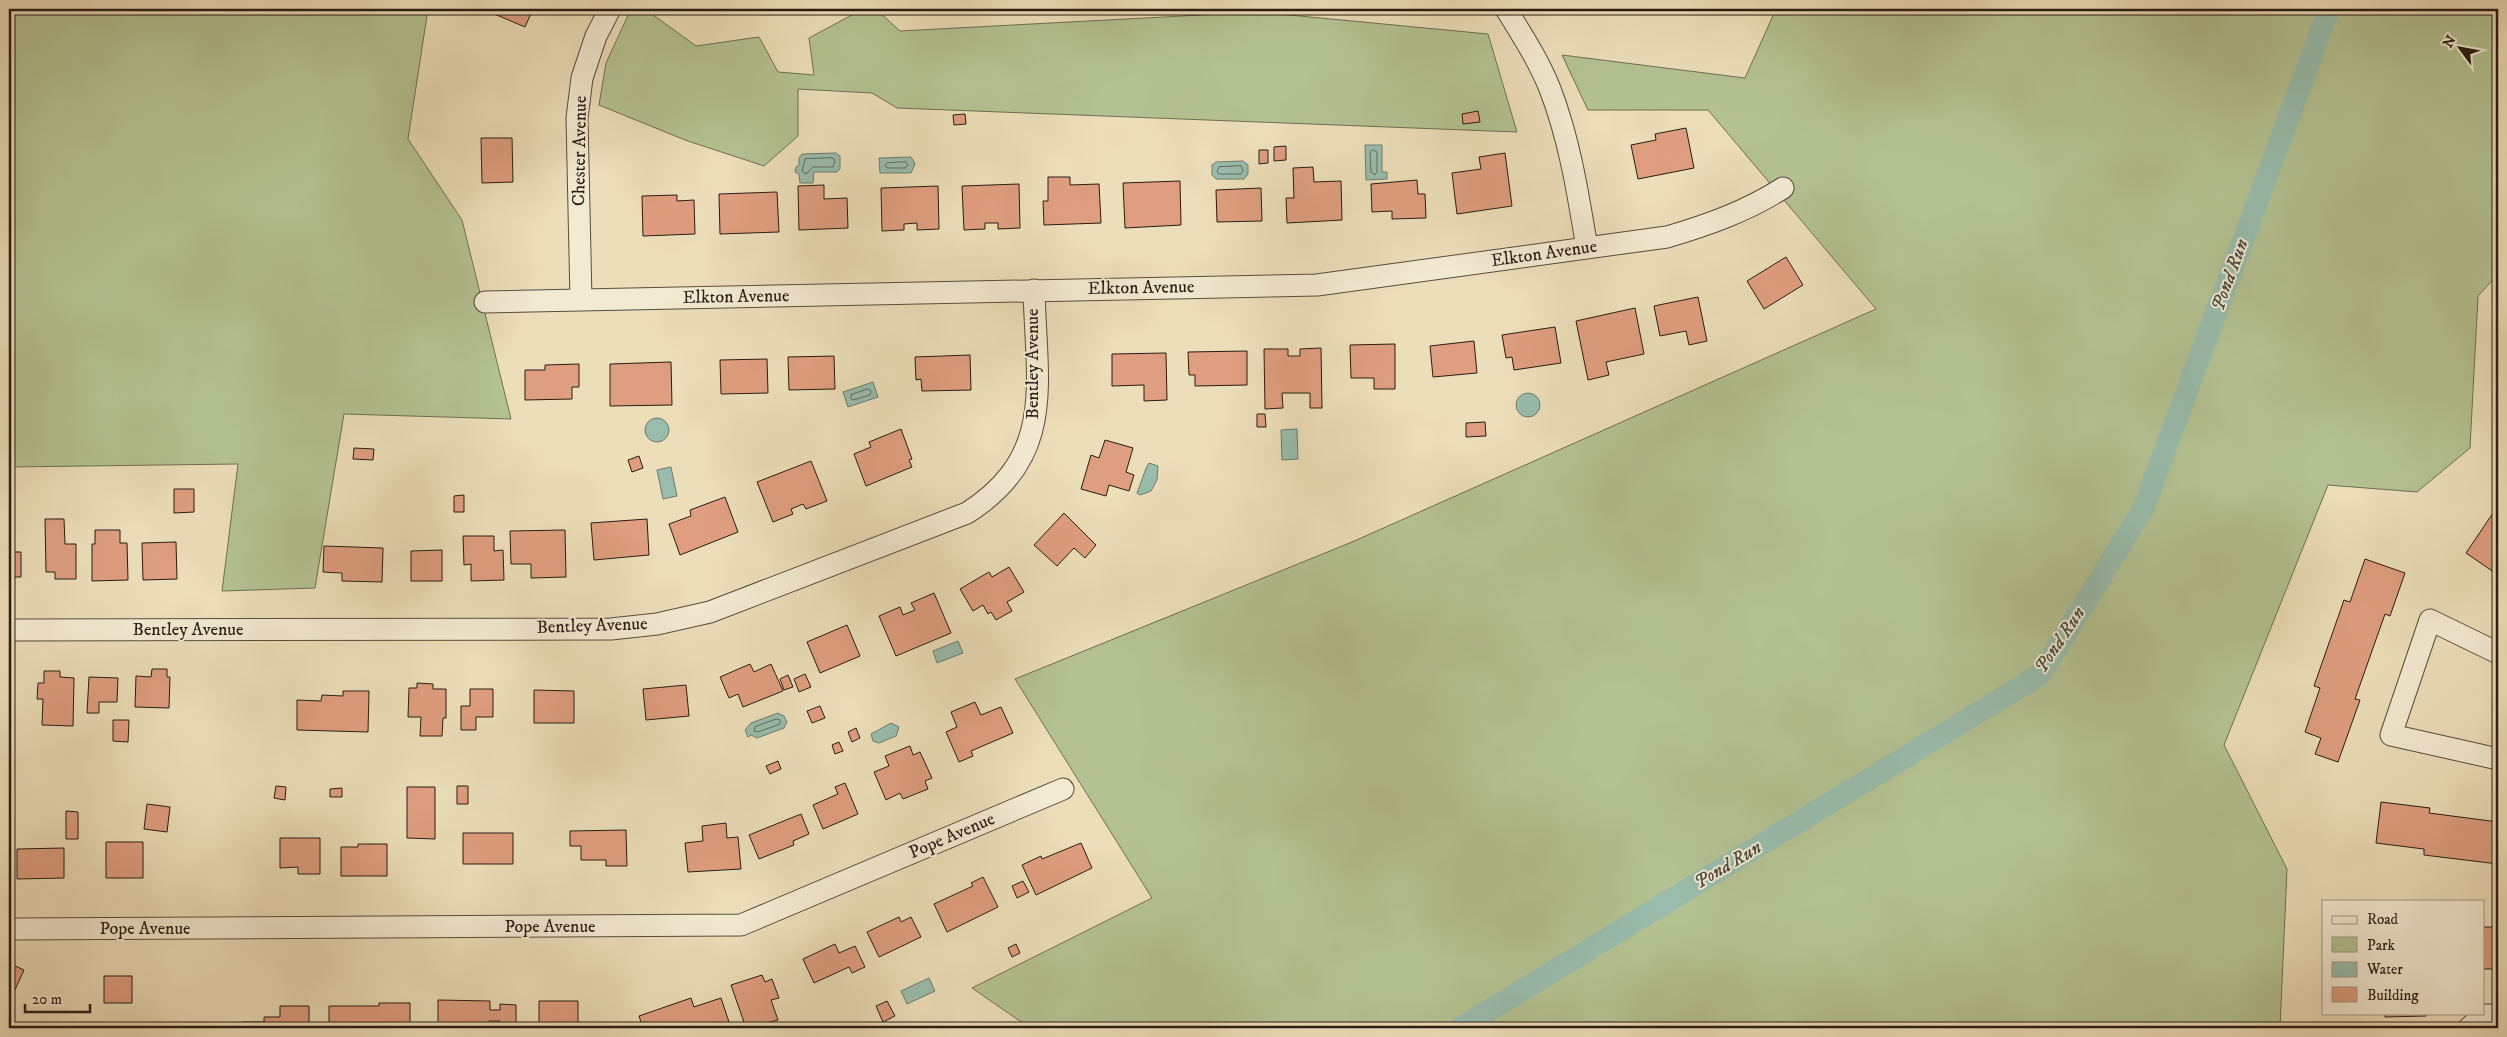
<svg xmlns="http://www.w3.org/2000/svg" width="2507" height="1037" font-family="'IM FELL DW Pica',serif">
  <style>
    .green { fill: #b4c292; stroke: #6e6f53 }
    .water { fill: #99bcac; stroke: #6c7c6f }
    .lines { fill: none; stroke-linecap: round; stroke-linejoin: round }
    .shore { stroke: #606c60; stroke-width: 1 }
    .canal { stroke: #99bcac; stroke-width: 22 }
    .building { fill: #df9e7f; stroke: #281c14 }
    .minor-casing { stroke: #594c3d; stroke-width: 23 }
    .minor { stroke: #f3ead2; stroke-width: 21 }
    .labels { text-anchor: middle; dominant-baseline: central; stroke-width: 4; stroke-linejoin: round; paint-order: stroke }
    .street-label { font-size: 18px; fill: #281c14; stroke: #f3ead2 }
    .water-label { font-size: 19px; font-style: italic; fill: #4a4c42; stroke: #f3ead2 }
  </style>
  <rect width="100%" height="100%" fill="#ecdeb9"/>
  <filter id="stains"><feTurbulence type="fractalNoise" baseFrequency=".004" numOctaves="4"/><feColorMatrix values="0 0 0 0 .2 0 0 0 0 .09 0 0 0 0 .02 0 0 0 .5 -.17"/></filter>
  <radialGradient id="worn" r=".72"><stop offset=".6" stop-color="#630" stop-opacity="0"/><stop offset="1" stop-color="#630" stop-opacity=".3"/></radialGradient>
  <!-- green -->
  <path class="green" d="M 9,9 L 428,9 L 408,139 L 462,220 L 511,419 L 344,414 L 315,588 L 222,591 L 238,464 L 9,467 Z
    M 631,9 L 645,9 L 696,46 L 759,37 L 778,72 L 814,75 L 809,38 L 863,9 L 876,9 L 900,31 L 1258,12 L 1488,34 L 1517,132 L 897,108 L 872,93 L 798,89 L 798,136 L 764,166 L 685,140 L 599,105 L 606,63 Z
    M 1776,9 L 2498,9 L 2498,274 L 2478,296 L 2470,448 L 2417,492 L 2328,485 L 2224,745 L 2287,869 L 2280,1028 L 1030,1028 L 972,988 L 1152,898 L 1015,679 L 1352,542 L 1876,309 L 1708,110 L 1588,110 L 1562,55 L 1745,78 Z"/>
  <!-- water -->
  <path class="water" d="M 1365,145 L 1382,145 L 1382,172 L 1387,172 L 1387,179 L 1366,180 Z
    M 836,153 L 840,156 L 840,169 L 837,172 L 814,172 L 813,183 L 800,183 L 799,174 L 795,172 L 796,167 L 799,165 L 799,158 L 802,154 Z
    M 911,157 L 915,164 L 911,173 L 880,173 L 879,158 Z
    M 1243,161 L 1248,165 L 1248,174 L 1244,179 L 1216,179 L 1212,175 L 1212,165 L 1216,162 Z
    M 873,382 L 878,397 L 848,407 L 843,392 Z
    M1516 405a12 12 0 1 1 24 0a12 12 0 1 1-24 0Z
    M645 430a12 12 0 1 1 24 0a12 12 0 1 1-24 0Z
    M 1297,429 L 1298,459 L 1282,460 L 1281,430 Z
    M 1149,463 L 1158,466 L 1157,480 L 1151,491 L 1140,495 L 1137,493 C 1140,486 1146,466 1149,463 Z
    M 671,467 L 677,496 L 663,499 L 657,470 Z
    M 958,641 L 963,653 L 937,663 L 933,651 Z
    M 778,713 L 784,716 L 787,722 L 784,728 L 757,738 L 751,735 L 748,737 L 745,730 L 751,723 Z
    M 891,723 L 899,727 L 896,736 L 879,743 L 873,741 L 871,734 Z
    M 929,978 L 935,991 L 907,1004 L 901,991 Z"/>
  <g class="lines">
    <!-- shore -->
    <path class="shore" d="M 1373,150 L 1377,152 L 1377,172 L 1375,175 L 1371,172 L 1370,152 Z
      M 833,158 L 835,161 L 833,167 L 813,167 L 806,174 L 802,171 L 805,159 Z
      M 906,162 L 908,165 L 905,168 L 887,168 L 885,165 L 887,163 Z
      M 1241,166 L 1243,171 L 1241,174 L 1219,174 L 1217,172 L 1219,167 Z
      M 868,389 L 871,391 L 870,395 L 853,400 L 851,399 L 851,395 Z
      M 777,719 L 780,720 L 780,724 L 758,732 L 754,731 L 755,727 Z"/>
    <!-- canal -->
    <path class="canal" d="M 1460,1028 L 2040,675 L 2143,509 L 2329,9"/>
  </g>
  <!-- building -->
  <path class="building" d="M 494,9 L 533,9 L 525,27 L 492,13 Z
    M 1478,111 L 1480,122 L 1463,124 L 1462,114 Z
    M 965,114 L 966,124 L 954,125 L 953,115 Z
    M 1686,128 L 1694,168 L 1638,179 L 1631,145 L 1656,140 L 1655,134 Z
    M 481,138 L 512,138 L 513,182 L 482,183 Z
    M 1286,146 L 1286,160 L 1274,161 L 1274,147 Z
    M 1259,150 L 1268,150 L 1268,163 L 1259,164 Z
    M 1505,153 L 1512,206 L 1457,214 L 1452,173 L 1481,169 L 1479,157 Z
    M 1313,167 L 1314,182 L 1341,181 L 1342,220 L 1287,223 L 1286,198 L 1294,198 L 1293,168 Z
    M 1048,177 L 1070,177 L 1070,185 L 1099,184 L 1101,223 L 1044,225 L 1043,201 L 1048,201 Z
    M 1417,180 L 1418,194 L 1425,194 L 1426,218 L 1392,219 L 1392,211 L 1372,212 L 1371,184 Z
    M 1180,181 L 1181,225 L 1125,228 L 1123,183 Z
    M 1019,184 L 1020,228 L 998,229 L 998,223 L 985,223 L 985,229 L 964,230 L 962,186 Z
    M 824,185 L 824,199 L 847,198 L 848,228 L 799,230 L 798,186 Z
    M 938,186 L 939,229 L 917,230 L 917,223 L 904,224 L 904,230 L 882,231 L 881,188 Z
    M 1261,188 L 1262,221 L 1217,222 L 1216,190 Z
    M 777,192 L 779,232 L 720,234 L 719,194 Z
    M 677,195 L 677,201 L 694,200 L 695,234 L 643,236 L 642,196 Z
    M 1786,257 L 1803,285 L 1764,309 L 1747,281 Z
    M 1698,297 L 1707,341 L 1689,345 L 1686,331 L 1660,336 L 1654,306 Z
    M 1635,308 L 1644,354 L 1606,362 L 1609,375 L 1588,380 L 1576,321 Z
    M 1555,327 L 1561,363 L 1514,370 L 1512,357 L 1506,358 L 1502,335 Z
    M 1474,341 L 1477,373 L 1433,377 L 1430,346 Z
    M 1395,344 L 1395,389 L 1374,389 L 1374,378 L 1351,378 L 1350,345 Z
    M 1321,348 L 1322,408 L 1310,408 L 1310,393 L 1282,393 L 1283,408 L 1265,409 L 1264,349 L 1288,349 L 1288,356 L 1300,356 L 1300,349 Z
    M 1247,351 L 1247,385 L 1195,386 L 1195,375 L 1189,375 L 1188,352 Z
    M 1166,353 L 1167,400 L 1144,401 L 1144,385 L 1112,386 L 1112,354 Z
    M 970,355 L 971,390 L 922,391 L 921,379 L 916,380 L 915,357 Z
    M 834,356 L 835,389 L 789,390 L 788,357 Z
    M 767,359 L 768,393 L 721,394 L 720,360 Z
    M 671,362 L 672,405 L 610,406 L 610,364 Z
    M 579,364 L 579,387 L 572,387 L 572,399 L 525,400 L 525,370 L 545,370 L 545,365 Z
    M 1257,414 L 1265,414 L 1266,427 L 1257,427 Z
    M 1485,422 L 1486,436 L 1466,437 L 1466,423 Z
    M 901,429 L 912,459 L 909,460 L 912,467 L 866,486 L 854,454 L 871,447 L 869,442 Z
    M 1105,440 L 1133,448 L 1126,472 L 1134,475 L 1129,491 L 1109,485 L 1106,496 L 1081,489 L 1091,455 L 1099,458 Z
    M 354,448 L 374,449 L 373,460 L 353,459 Z
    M 639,456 L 643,468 L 632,472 L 628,460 Z
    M 811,461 L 827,501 L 806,509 L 803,504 L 791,509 L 793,514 L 773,522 L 757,482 Z
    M 174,489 L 194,489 L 194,512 L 174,513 Z
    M 464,495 L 464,512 L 454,512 L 454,496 Z
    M 725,497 L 738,532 L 680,555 L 669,524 L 691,516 L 690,510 Z
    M 1064,513 L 1096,545 L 1085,558 L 1074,548 L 1057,566 L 1034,545 Z
    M 2493,513 L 2498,517 L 2498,575 L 2466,553 Z
    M 45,519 L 64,519 L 65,544 L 76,544 L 76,579 L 55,579 L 55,572 L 46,572 Z
    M 647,519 L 649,555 L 594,560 L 591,523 Z
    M 95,530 L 120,530 L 120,543 L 127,543 L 128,580 L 92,581 L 92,544 L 95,544 Z
    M 565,530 L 566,577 L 531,578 L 531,564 L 511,564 L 510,531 Z
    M 463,536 L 494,536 L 494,551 L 503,550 L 504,580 L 471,581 L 471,564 L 464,565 Z
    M 176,542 L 177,579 L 143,580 L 142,543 Z
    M 324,546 L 383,548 L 382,582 L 342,581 L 342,573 L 323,572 Z
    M 442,550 L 442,581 L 411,581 L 411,551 Z
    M 9,552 L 21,552 L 21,577 L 12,577 L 12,580 L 9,580 Z
    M 2365,559 L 2405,573 L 2390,616 L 2385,614 L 2355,699 L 2360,700 L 2338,762 L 2315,754 L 2321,738 L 2305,732 L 2320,688 L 2314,686 L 2344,600 L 2350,602 Z
    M 1009,567 L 1024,592 L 1007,602 L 1012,611 L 996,620 L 991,612 L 988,614 L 983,605 L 973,611 L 960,589 L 989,572 L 992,577 Z
    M 934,593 L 951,633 L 896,656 L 879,616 L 900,607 L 903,615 L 915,610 L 911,603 Z
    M 847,625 L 860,656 L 820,673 L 807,642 Z
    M 750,664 L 754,672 L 771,664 L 783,691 L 743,707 L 738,694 L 729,698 L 720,677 Z
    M 152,669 L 167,669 L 167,677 L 170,677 L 169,708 L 135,707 L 136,676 L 151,677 Z
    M 44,671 L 60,671 L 60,677 L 74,678 L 73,726 L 42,725 L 43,699 L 37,699 L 38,683 L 44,683 Z
    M 805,674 L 811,687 L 799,692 L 794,679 Z
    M 788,675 L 793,687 L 784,690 L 780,679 Z
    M 89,677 L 118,678 L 117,702 L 99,702 L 99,713 L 87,713 Z
    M 417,683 L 433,684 L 433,689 L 446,689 L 446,718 L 443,718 L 442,736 L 420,736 L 421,717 L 408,717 L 409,688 L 417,688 Z
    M 686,685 L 689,716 L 646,720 L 643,689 Z
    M 470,689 L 493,689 L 493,717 L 476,717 L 476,730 L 461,730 L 461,706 L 470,706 Z
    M 534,690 L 574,691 L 574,723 L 534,723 Z
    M 343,691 L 369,691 L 368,732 L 297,730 L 297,700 L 321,701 L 322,695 L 343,696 Z
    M 975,702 L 981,715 L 1001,707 L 1013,733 L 971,751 L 973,756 L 959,762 L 946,732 L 957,727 L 951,712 Z
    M 820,706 L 825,718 L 812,723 L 807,711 Z
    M 113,720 L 129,720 L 128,742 L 113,741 Z
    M 856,728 L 860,738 L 852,742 L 848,732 Z
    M 839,742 L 843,751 L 835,754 L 832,745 Z
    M 910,746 L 913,755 L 920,752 L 932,778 L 925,781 L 928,789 L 903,799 L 900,793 L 886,800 L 874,772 L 889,766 L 885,756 Z
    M 778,761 L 781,769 L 770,774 L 766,766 Z
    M 845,783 L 858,814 L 823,829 L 813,805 L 838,794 L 835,787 Z
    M 276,786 L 286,787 L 285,800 L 274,798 Z
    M 457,786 L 468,786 L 468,804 L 457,804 Z
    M 407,787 L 435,787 L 435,839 L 407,838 Z
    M 342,788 L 342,797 L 330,797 L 330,789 Z
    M 2381,802 L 2430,808 L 2429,813 L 2498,822 L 2498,864 L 2424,855 L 2424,849 L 2376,843 Z
    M 147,804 L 170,807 L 167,832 L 144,829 Z
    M 66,811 L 78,812 L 78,839 L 66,839 Z
    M 801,814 L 809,834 L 793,841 L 794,845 L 759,859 L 749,835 Z
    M 726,823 L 727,838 L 738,837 L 741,869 L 688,872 L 685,843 L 703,841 L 702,826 Z
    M 626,830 L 627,866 L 606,866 L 606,860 L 581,860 L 581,846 L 570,846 L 570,831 Z
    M 463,833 L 513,833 L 513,864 L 463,864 Z
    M 280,838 L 320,838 L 320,874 L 298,874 L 298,867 L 280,868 Z
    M 106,842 L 143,842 L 143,878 L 106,878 Z
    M 1081,843 L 1092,868 L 1036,895 L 1022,865 L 1041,856 L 1042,859 Z
    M 358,844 L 387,844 L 387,876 L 341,876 L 341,847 L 358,847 Z
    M 64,848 L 64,878 L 17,879 L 17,849 Z
    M 983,877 L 998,907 L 947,932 L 934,904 L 973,886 L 971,883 Z
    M 1023,881 L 1029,892 L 1017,898 L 1012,886 Z
    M 899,917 L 901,922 L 911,917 L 921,937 L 879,957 L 867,932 Z
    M 2483,927 L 2498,927 L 2498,969 L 2483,969 Z
    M 835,944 L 839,953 L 855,946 L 865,967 L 852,973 L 849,967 L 814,983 L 803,959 Z
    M 1016,944 L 1020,953 L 1012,957 L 1008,948 Z
    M 9,963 L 24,970 L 9,1003 Z
    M 762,975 L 765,982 L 772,979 L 779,998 L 771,1000 L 778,1020 L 746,1028 L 731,985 Z
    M 104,976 L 132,976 L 132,1003 L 104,1003 Z
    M 691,998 L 694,1007 L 721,998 L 731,1028 L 643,1028 L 639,1016 Z
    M 438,1000 L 490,1001 L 490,1010 L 500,1010 L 500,1004 L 516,1005 L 516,1028 L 500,1028 L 500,1021 L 489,1021 L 489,1028 L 438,1028 Z
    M 539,1001 L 578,1001 L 578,1028 L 539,1028 Z
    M 887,1001 L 895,1016 L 883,1022 L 876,1006 Z
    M 379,1003 L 410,1003 L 410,1028 L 329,1028 L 329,1006 L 379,1006 Z
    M 280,1006 L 309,1006 L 309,1028 L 242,1028 L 242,1022 L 264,1022 L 264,1017 L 280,1017 Z
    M 2385,1013 L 2426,1013 L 2426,1016 L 2385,1017 Z"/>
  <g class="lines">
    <!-- minor casing -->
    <g class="minor-casing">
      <path id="minor" d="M 1506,9 C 1522,35 1539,61 1550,89 C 1570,141 1578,194 1587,248
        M 581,300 L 577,118 L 582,78 L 596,36 L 610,9
        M 485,302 L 1317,285 L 1667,237 C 1708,225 1747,211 1783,188
        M 9,630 L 611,629 L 657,624 L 710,612 L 967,513 C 1057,456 1036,382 1034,290
        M 2498,653 L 2430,620 L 2391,735 L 2498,759
        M 9,929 L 741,925 L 1063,789
        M 2469,1028 L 2483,1015 L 2498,1015"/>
    </g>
    <!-- minor -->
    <use href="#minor" class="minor"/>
  </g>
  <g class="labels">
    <!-- street labels -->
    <g class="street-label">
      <text transform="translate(580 151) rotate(-89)">Chester Avenue</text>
      <text transform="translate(1544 254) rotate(-8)">Elkton Avenue</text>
      <text transform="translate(1141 288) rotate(-1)">Elkton Avenue</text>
      <text transform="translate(736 297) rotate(-1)">Elkton Avenue</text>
      <text transform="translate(1033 364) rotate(-90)">Bentley Avenue</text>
      <text transform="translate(592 626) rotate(-2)">Bentley Avenue</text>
      <text x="188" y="630">Bentley Avenue</text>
      <text transform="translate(952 836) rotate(-23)">Pope Avenue</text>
      <text x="550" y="927">Pope Avenue</text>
      <text x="145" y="929">Pope Avenue</text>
    </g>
    <!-- water labels -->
    <g class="water-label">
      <text transform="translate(2230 275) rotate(-70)">Pond Run</text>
      <text transform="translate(2060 640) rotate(-56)">Pond Run</text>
      <text transform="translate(1728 865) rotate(-31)">Pond Run</text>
    </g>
  </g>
  <!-- margin -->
  <rect width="2507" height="1037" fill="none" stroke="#ecdeb9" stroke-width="30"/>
  <rect x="10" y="10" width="2487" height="1017" fill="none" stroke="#281c14" stroke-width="2.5"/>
  <rect x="15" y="15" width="2477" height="1007" fill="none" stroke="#281c14"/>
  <!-- legend -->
  <rect x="2322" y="900" width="162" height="115" fill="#f3ead2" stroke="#a29886"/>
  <rect x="2332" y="916" width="25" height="8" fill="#f3ead2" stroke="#a29886"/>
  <text x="2367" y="924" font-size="15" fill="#281c14">Road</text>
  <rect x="2332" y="937" width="25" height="15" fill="#b4c292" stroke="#a29886"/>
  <text x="2367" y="950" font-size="15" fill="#281c14">Park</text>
  <rect x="2332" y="962" width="25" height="15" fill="#99bcac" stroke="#a29886"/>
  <text x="2367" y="974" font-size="15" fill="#281c14">Water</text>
  <rect x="2332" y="987" width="25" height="15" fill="#df9e7f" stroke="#a29886"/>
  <text x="2367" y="1000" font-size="15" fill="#281c14">Building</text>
  <!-- north arrow -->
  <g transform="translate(2460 48) rotate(302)" stroke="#f3ead2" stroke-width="4" paint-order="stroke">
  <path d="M0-4L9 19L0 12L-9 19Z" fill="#281c14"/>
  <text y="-8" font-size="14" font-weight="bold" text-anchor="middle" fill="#281c14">N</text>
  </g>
  <!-- scale -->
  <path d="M25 1004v8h65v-8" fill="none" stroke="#281c14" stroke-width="2.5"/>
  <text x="32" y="1004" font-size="15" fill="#281c14" stroke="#f3ead2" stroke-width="4" paint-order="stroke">20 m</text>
  <rect width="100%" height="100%" filter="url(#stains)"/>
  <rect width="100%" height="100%" fill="url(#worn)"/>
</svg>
